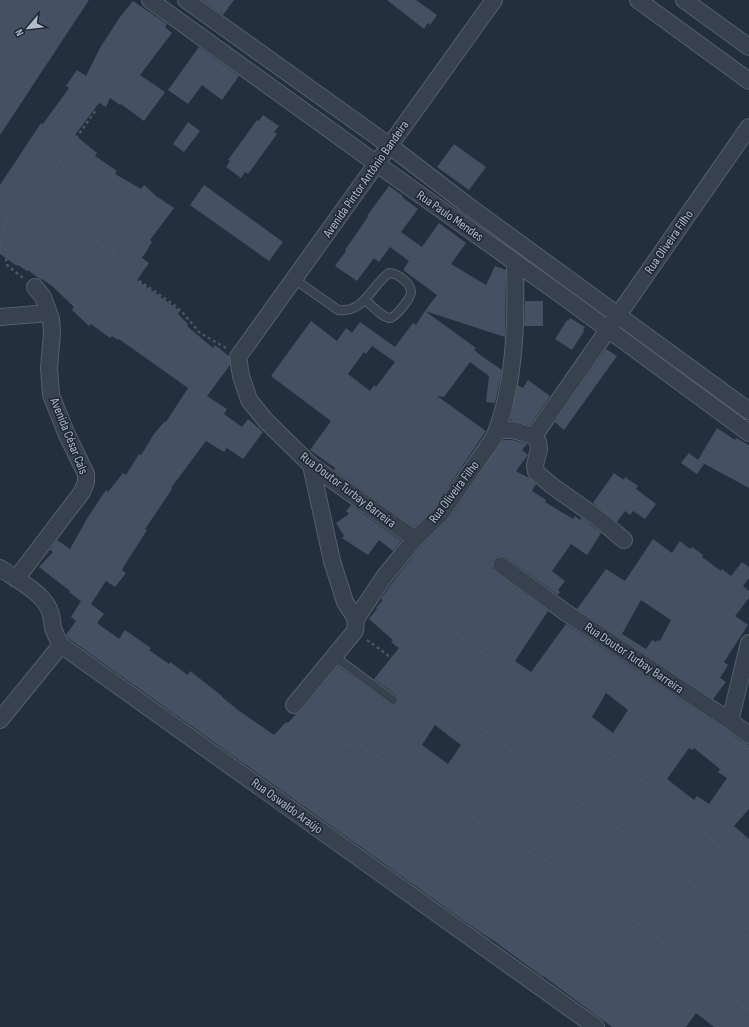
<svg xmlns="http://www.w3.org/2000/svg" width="749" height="1027" font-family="'Sofia Sans Condensed',sans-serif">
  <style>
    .building { fill: #455162; fill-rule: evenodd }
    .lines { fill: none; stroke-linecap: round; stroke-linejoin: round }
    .lane-casing { stroke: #565f6c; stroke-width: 10 }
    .street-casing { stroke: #565f6c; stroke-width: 18 }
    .path { stroke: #44595c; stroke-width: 2.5; stroke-dasharray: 3 3; stroke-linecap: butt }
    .lane { stroke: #38414e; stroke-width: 8 }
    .street { stroke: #38414e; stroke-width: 16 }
    .labels { text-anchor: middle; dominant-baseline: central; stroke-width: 3; stroke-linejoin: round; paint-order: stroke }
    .street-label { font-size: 13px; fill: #b4bcc9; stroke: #1d2633 }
  </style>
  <rect width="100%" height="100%" fill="#242f3e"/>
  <!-- building -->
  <path class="building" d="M 0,0 L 89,0 L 0,135 Z
    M 202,0 L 234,0 L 223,15 Z
    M 387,0 L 416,0 L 437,15 L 430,25 L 428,23 L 424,29 Z
    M 133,1 L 167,24 L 165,27 L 172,33 L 140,75 L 165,92 L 144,121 L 121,104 L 120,105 L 110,98 L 106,107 L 99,103 L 75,135 L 97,153 L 95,156 L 117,171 L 115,174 L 141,189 L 144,185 L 156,196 L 174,208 L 150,240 L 152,242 L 142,258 L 149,263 L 137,280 L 180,311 L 178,314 L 188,324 L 187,326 L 213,348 L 215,345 L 229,356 L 230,365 L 207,396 L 227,409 L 224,414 L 242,427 L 248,419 L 263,432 L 243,459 L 227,448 L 224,452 L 206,441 L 171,488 L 172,489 L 145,529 L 147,530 L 124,566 L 122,570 L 126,573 L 115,587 L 106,581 L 91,604 L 104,614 L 97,623 L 119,639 L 125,630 L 151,648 L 149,650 L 169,664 L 170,662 L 188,675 L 190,671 L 222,696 L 222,697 L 238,710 L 274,735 L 286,722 L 288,723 L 296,714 L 301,711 L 338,666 L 390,704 L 395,705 L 398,701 L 397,696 L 374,679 L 399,648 L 391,642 L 393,640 L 369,619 L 377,609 L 376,608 L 383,600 L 381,599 L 392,583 L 422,545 L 449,519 L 503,440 L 512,440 L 527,444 L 522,450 L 528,455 L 516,471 L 529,478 L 536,484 L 532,491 L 546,500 L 545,502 L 573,519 L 575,516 L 580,520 L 582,518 L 601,533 L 587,555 L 571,544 L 552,571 L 565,581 L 558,590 L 560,592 L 558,595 L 506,557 L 502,556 L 498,556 L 493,560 L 492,564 L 492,568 L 495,572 L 548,611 L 515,661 L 531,672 L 566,624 L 724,728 L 741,741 L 749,745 L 749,809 L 734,826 L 749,839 L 749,1027 L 714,1027 L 696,1013 L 686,1027 L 612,1027 L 543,976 L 543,977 L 494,941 L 474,928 L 68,638 L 66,635 L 76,621 L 71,617 L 81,601 L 69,592 L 70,591 L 39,567 L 53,552 L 50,550 L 57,540 L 70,549 L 88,517 L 106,490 L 108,492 L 123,473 L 126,475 L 139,454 L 141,455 L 154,434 L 165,421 L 166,422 L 188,388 L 119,339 L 118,340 L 112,336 L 110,338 L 91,324 L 89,326 L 72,310 L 74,307 L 52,286 L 42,279 L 41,280 L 28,270 L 27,271 L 18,265 L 17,266 L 0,254 L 0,185 L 41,123 L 43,124 L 69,88 L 66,86 L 77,70 L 86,76 L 100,48 L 120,17 ZM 606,693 L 628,710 L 613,733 L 592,717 ZM 435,725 L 461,745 L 448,764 L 422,745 ZM 689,748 L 692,750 L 694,748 L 720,769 L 718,772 L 727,778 L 709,804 L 697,796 L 694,800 L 667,779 Z
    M 199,47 L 239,76 L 222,100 L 202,85 L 188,104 L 168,90 Z
    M 263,115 L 279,126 L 274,132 L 277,134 L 248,174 L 245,172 L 241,178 L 226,167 L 230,161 L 228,160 L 257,120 L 259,121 Z
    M 188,122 L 200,131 L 184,152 L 173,144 Z
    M 454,144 L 486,167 L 469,190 L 437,167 Z
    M 204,185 L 283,242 L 269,261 L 190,205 Z
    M 389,186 L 403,196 L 402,197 L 418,209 L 401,232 L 422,247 L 439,223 L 466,243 L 451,264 L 486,285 L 495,266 L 506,270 L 505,337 L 425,311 L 437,295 L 403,270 L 409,261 L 390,247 L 379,262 L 374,258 L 357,281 L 335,266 L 346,251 L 345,250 L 368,217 L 367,216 Z
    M 525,301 L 543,301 L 543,326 L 524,326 Z
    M 425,311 L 476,348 L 474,350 L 480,355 L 502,370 L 495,403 L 486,402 L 489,376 L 470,362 L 444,397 L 437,396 L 486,431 L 434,508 L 414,527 L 334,470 L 335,468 L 310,450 L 331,421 L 271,376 L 311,321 L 337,341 L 346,328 L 352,333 L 360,322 L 395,347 L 413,323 L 416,325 ZM 372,346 L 395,362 L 376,387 L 374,385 L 370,391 L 348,374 L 364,352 L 366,354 Z
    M 570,318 L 585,327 L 583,330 L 584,331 L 572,350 L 555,339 L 567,320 L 568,321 Z
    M 606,349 L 617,356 L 564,430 L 555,422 Z
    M 528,380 L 550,396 L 530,425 L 510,420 L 518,385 L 523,388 Z
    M 717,428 L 735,440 L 736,438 L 749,445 L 749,488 L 703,463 L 704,464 L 697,474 L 681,463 L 689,453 L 698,460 Z
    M 614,473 L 624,480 L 625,477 L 638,486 L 636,489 L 656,504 L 645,519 L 633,511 L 630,515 L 625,511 L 617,522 L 593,503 Z
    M 351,505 L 401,541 L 393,551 L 379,540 L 368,555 L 342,538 L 344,536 L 336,523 L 349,514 L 346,511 Z
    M 653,539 L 672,553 L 680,541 L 690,549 L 692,547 L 703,555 L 702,557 L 721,571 L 722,569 L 731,576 L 742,562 L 749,567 L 749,578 L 743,586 L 749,591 L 749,598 L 735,616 L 748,625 L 724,662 L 728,665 L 720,678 L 726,682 L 713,699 L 577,609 L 606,569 L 625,581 ZM 641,600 L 671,620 L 660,641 L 658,640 L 656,642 L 652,640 L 646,649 L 622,634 Z"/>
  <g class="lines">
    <!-- lane casing -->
    <g class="lane-casing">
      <path id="lane" d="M 294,279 L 338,310 C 365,313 371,286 389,273 C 397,273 411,283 411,292 C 411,298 396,317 390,318 C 383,318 370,304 365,300
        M 335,657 L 393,700"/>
    </g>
    <!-- street casing -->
    <g class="street-casing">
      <path id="street" d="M 150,0 L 377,164 L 564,297 L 749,433
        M 186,0 L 390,146 L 467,205 L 749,411
        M 638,0 L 749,81
        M 684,0 L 749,47
        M 0,317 L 49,313
        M 497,430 L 513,430 L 534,436 L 538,442 L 539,449 L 535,465 L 536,472 L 551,485 L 599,519 L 624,540
        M 534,436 L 749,127
        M 311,465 L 332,561 L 345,602 L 356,619
        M 415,539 L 311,465 L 266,421 L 249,400 L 241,376 L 238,357 L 494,0
        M 501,565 L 565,612 L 730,721 L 749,735
        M 0,568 C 14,578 40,591 48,607 C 52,614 52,621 53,628 C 55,634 58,640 61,645 L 596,1027
        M 16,579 L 82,492 L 86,482 L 86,474 L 67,435 L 51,395 L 49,368 L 52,333 L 51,319 L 43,297 L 35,287
        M 294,705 L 355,631 L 356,619 L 384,577 L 415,539 L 441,514 L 493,439 C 498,429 501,418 504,407 C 516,360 516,311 515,263
        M 0,720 L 61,645
        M 730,721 L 749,643"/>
    </g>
    <!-- path -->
    <path class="path" d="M 36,198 L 62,158 L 96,110
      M 0,214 L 8,219 L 23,204 L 27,203 L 34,197 L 78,229 L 115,253 L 111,261 L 117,268 L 144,284 L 174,305 L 183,313 L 200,333 L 226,348
      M 0,245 L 9,253 L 6,260 L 7,265 L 23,278
      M 0,245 L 4,234 L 3,231 L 8,219
      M 395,586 L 526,685 L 544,702 L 587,734 L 598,744 L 618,759 L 749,872
      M 367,640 L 445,697 L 466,717 L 501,743 L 523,762 L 558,788 L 579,801 L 636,841 L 714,902 L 749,933
      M 306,714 L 345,745 L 349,746 L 354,744 L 362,747 L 428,787 L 482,824 L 558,868 L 571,881 L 579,883 L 634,921 L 749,1010"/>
    <!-- lane -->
    <use href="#lane" class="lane"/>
    <!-- street -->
    <use href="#street" class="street"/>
  </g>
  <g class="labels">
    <!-- street labels -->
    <g class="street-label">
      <text transform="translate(366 179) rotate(-55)">Avenida Pintor Antônio Bandeira</text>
      <text transform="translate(450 216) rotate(35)">Rua Paulo Mendes</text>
      <text transform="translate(669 242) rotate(-55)">Rua Oliveira Filho</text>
      <text transform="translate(69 436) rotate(68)">Avenida César Cals</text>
      <text transform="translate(348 490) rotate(37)">Rua Doutor Turbay Barreira</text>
      <text transform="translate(454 492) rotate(-53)">Rua Oliveira Filho</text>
      <text transform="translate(634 658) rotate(34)">Rua Doutor Turbay Barreira</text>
      <text transform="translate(287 806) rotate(36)">Rua Oswaldo Araújo</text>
    </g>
  </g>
  <!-- north arrow -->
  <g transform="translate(28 28) rotate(242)" stroke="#1d2633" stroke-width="3" paint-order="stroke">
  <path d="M0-3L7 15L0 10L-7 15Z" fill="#b4bcc9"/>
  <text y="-6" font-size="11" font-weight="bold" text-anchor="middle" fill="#b4bcc9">N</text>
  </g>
</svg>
